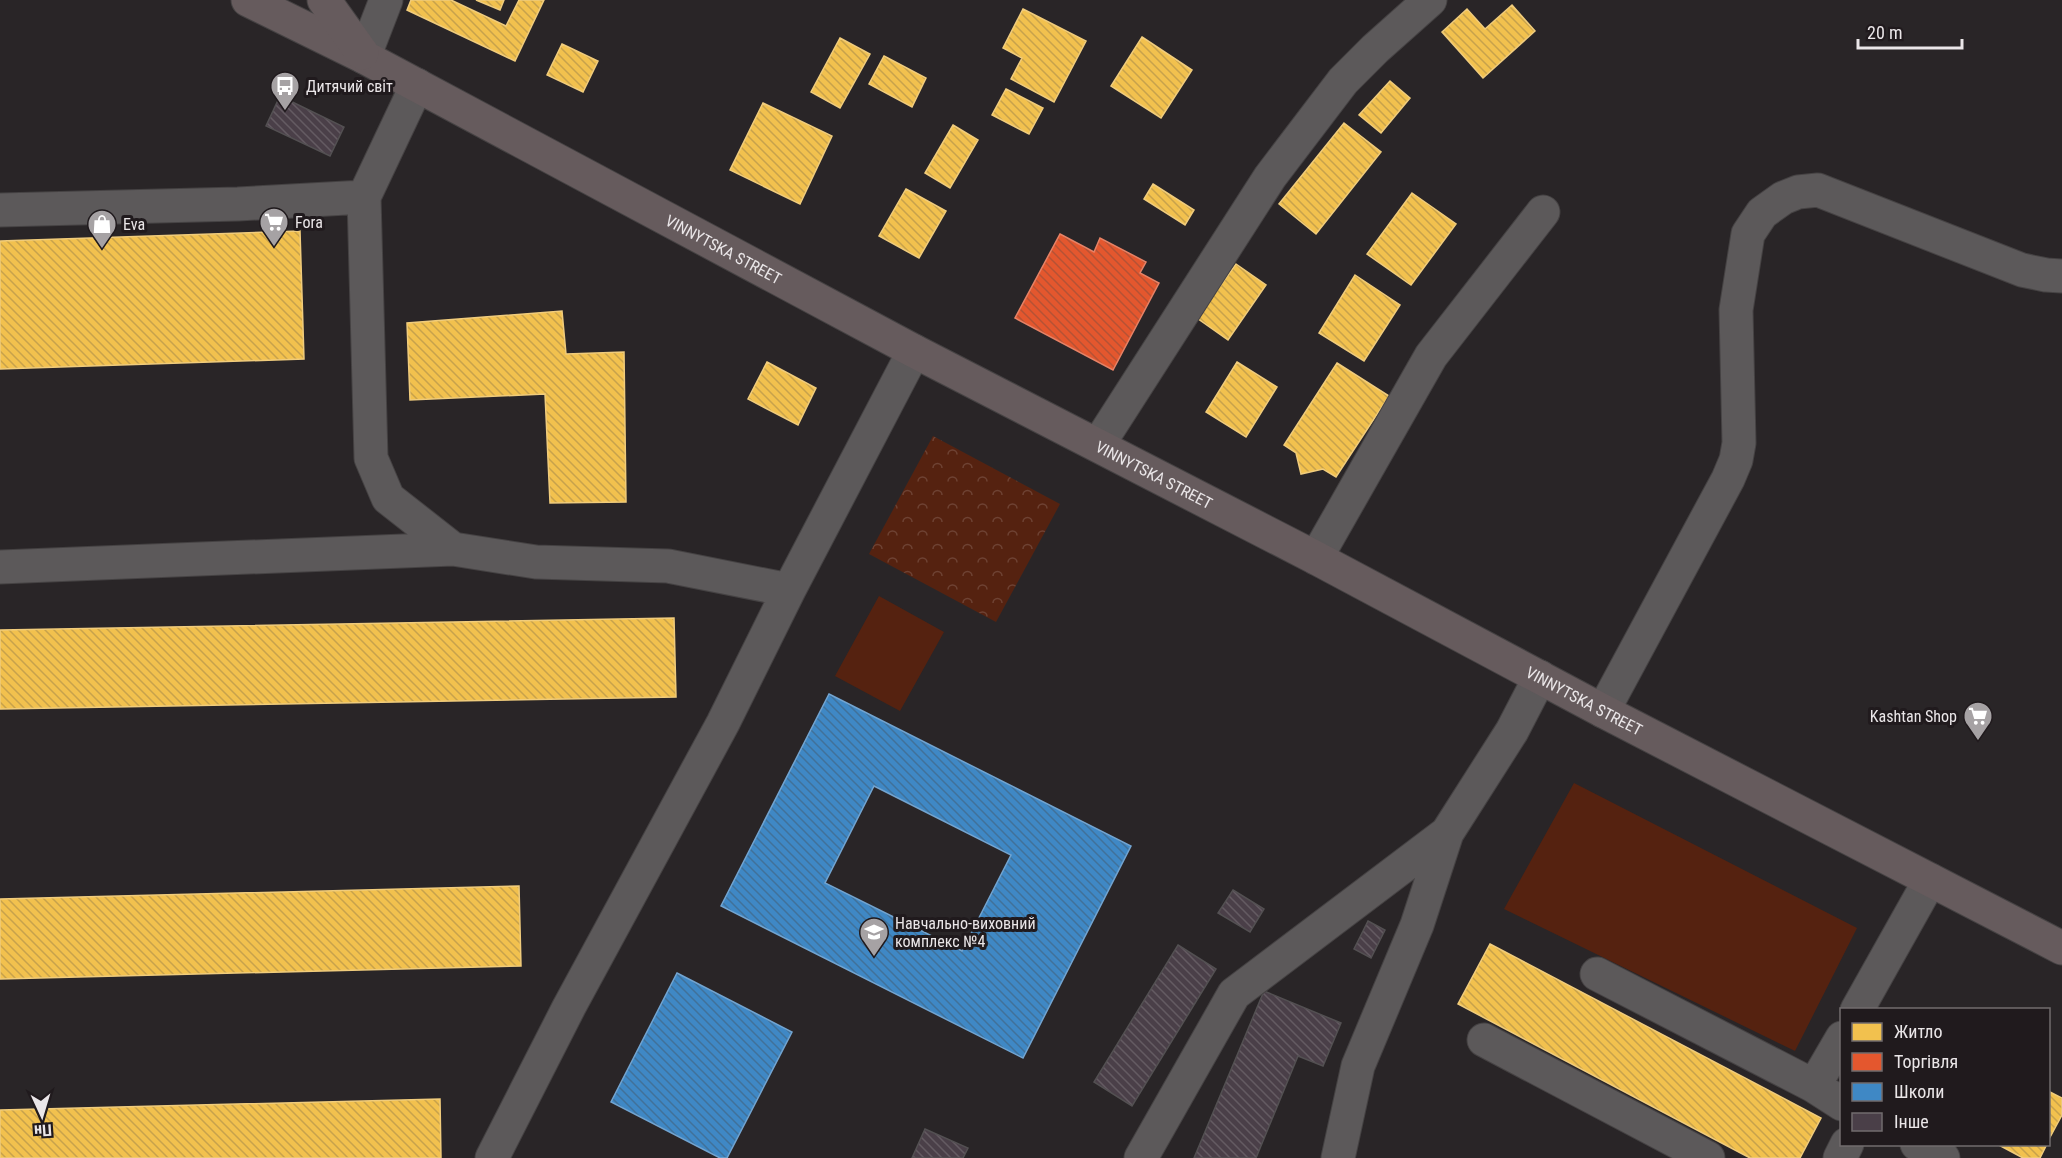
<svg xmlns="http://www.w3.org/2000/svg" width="2062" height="1158" font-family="'Roboto Condensed',sans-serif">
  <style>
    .grass { fill: #552210 }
    .park { fill: url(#park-crowns) }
    .homes { fill: url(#homes-back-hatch); stroke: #f0cc7c; stroke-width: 1.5 }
    .shops { fill: url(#shops-back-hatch); stroke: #e68266; stroke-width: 1.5 }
    .schools { fill: url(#schools-back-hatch); stroke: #72a4d0; stroke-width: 1.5; fill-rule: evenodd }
    .building { fill: url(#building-back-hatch); stroke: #535052; stroke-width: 1.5 }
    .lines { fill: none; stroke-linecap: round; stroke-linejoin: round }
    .minor-casing { stroke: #454243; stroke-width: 35 }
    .major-casing { stroke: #454243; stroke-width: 35 }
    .minor { stroke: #5c595a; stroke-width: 33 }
    .major { stroke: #665b5d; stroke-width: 33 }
    .labels { text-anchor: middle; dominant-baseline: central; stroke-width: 6; stroke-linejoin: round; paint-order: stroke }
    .poi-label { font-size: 16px; fill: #eae6e8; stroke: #201a1d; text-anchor: start }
    .street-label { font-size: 16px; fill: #eae6e8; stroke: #201a1d }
  </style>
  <defs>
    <pattern id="park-crowns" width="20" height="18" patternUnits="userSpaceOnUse" patternTransform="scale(1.5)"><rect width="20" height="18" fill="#552210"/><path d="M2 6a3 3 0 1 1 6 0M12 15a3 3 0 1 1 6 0" fill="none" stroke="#6e4233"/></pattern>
    <pattern id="homes-back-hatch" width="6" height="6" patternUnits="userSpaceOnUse" patternTransform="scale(1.5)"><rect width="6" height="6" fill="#f2c14e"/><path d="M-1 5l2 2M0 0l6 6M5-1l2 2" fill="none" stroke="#c7a24c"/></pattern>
    <pattern id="shops-back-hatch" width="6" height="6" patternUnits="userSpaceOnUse" patternTransform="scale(1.5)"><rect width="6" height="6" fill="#e4572e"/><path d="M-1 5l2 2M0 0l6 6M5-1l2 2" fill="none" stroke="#b55235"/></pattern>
    <pattern id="schools-back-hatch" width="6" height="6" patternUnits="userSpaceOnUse" patternTransform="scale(1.5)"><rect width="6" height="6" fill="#3f88c5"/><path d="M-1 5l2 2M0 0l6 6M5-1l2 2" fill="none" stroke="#417199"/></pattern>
    <pattern id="building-back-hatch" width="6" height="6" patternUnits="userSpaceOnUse" patternTransform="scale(1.5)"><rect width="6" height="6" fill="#4a3f48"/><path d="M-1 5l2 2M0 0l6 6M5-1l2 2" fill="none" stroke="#645b62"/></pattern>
  </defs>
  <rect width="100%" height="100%" fill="#292527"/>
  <!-- grass -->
  <path class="grass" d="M 879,596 L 944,632 L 900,711 L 835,676 Z
    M 1574,783 L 1857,928 L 1795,1051 L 1504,909 Z"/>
  <!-- park -->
  <path class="park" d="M 933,436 L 1060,504 L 996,622 L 869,554 Z"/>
  <!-- homes -->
  <path class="homes" d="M 411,0 L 451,0 L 506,26 L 519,0 L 544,0 L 515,61 L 407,10 Z
    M 476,0 L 504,0 L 500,10 Z
    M 1512,5 L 1535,31 L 1483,78 L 1442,32 L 1467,9 L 1485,29 Z
    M 1023,9 L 1086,41 L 1054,102 L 1011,79 L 1022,58 L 1003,48 Z
    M 1142,37 L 1192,70 L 1161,118 L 1111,86 Z
    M 840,38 L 870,54 L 840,108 L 811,92 Z
    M 562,44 L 598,61 L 583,92 L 547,75 Z
    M 884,56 L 926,78 L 912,107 L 869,84 Z
    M 1390,81 L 1410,98 L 1381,133 L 1359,115 Z
    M 1006,89 L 1043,108 L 1029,134 L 992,115 Z
    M 763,103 L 832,136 L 800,204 L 730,170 Z
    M 1344,123 L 1381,152 L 1316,234 L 1279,204 Z
    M 953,125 L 978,140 L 950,188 L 925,173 Z
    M 1153,184 L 1194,210 L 1185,225 L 1144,199 Z
    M 906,189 L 946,211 L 919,258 L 879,236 Z
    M 1412,193 L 1456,224 L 1411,285 L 1367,254 Z
    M 300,231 L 304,359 L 0,369 L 0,241 Z
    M 1236,264 L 1266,285 L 1228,340 L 1197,318 Z
    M 1355,275 L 1400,305 L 1364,361 L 1319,333 Z
    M 562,311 L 566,354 L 624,352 L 626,502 L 550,503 L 545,394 L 410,400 L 407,323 Z
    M 767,362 L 816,388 L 798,425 L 748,399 Z
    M 1237,362 L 1277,387 L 1246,437 L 1206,412 Z
    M 1337,363 L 1389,396 L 1336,477 L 1323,469 L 1301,474 L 1296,453 L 1284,445 Z
    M 674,618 L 676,697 L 0,709 L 0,630 Z
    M 519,886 L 521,966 L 0,979 L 0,899 Z
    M 1490,944 L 1821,1118 L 1800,1158 L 1750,1158 L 1458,1004 Z
    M 2048,1091 L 2062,1098 L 2062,1115 L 2048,1141 Z
    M 440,1099 L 441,1158 L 0,1158 L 0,1110 Z
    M 1997,1144 L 2047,1144 L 2040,1158 L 2023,1158 Z"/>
  <!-- shops -->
  <path class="shops" d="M 1060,234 L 1094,252 L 1100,238 L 1146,262 L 1140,273 L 1159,283 L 1113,370 L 1015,318 Z"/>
  <!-- schools -->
  <path class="schools" d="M 829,694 L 1131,846 L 1023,1058 L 721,906 ZM 874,786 L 1011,855 L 962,951 L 825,883 Z
    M 677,973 L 792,1032 L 727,1158 L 720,1158 L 611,1102 Z"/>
  <!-- building -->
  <path class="building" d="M 280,96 L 344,127 L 330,156 L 266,126 Z
    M 1233,890 L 1264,909 L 1250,932 L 1218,913 Z
    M 1368,921 L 1385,930 L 1371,958 L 1354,949 Z
    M 1178,945 L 1216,969 L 1132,1106 L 1094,1082 Z
    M 1264,991 L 1341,1023 L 1323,1066 L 1298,1056 L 1256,1158 L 1194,1158 Z
    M 925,1129 L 968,1148 L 963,1158 L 912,1158 Z"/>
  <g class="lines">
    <!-- minor casing -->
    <g class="minor-casing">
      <path id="minor" d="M 364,57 L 386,0
        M 417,85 L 364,197 L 371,458 L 388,498 L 453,549
        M 0,210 L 238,204 L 364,197
        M 1098,445 L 1270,177 L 1343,81 L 1375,49 L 1430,0
        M 1316,558 L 1431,356 L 1543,212
        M 0,567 L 453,549 L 536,562 L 668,566 L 789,590
        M 1603,711 L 1728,479 L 1736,460 L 1739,443 L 1736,310 L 1748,234 L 1762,213 L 1783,198 L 1798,192 L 1818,190 L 2022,270 L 2046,275 L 2062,276
        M 1597,974 L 1814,1086
        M 1857,1010 L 1930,880
        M 1842,1038 L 1814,1086 L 1842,1104
        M 1484,1040 L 1708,1158
        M 1917,1144 L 1943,1158
        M 492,1158 L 569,1007 L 723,723 L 789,590 L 914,351
        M 1141,1158 L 1234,994 L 1447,833 L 1512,731 L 1540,677
        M 1338,1158 L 1358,1066 L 1417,925 L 1447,833
        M 1840,1158 L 1847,1144"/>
    </g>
    <!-- major casing -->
    <g class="major-casing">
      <g id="major">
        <path id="s1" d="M 248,0 L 364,57 L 914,351 L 1316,558 L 1603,711 L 2062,948"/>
        <path d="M 324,0 L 362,53"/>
      </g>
    </g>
    <!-- minor -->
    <use href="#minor" class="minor"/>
    <!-- major -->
    <use href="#major" class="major"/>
  </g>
  <!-- icons -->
  <defs>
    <g id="bus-pin" transform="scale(1.5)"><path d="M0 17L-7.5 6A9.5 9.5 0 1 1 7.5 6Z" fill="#a6a2a4" stroke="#201a1d"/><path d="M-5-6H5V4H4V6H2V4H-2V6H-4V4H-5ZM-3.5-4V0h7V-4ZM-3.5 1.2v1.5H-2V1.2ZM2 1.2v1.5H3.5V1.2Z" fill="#fff"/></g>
    <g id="supermarket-pin" transform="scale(1.5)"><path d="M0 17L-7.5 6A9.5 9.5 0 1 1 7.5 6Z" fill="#a6a2a4" stroke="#201a1d"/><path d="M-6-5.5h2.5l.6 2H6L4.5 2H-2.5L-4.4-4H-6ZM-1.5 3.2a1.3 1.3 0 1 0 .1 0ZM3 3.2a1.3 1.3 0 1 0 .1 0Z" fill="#fff"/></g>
    <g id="shop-pin" transform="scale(1.5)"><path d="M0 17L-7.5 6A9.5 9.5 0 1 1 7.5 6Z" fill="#a6a2a4" stroke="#201a1d"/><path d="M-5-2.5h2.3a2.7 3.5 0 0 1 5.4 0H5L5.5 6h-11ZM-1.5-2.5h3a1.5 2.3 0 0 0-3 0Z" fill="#fff"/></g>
    <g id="school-pin" transform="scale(1.5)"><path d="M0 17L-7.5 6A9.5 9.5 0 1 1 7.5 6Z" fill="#a6a2a4" stroke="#201a1d"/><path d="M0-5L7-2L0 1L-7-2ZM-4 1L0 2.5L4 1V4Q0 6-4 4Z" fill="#fff"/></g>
  </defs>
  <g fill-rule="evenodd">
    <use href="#bus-pin" x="285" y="86"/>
    <use href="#supermarket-pin" x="274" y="222"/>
    <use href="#shop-pin" x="102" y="224"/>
    <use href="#supermarket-pin" x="1978" y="716"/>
    <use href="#school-pin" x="874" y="932"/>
  </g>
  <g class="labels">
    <!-- poi labels -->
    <g class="poi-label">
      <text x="306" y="86">Дитячий світ</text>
      <text x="295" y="222">Fora</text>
      <text x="123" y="224">Eva</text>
      <text x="1957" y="716" text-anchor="end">Kashtan Shop</text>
      <text x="895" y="923">Навчально-виховний<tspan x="895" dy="18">комплекс №4</tspan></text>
    </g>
    <!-- street labels -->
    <g class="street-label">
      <text stroke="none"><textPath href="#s1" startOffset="537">VINNYTSKA STREET</textPath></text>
      <text stroke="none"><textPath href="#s1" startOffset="1023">VINNYTSKA STREET</textPath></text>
      <text stroke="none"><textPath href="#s1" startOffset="1509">VINNYTSKA STREET</textPath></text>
    </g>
  </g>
  <!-- legend -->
  <rect x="1840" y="1008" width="210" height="138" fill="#201a1d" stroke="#716c6e" stroke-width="1.5"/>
  <rect x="1852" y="1023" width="30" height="18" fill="#f2c14e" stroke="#716c6e" stroke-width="1.5"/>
  <text x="1894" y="1038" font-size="18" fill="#eae6e8">Житло</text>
  <rect x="1852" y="1053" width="30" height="18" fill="#e4572e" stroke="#716c6e" stroke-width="1.5"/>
  <text x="1894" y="1068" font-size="18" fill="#eae6e8">Торгівля</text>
  <rect x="1852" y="1083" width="30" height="18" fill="#3f88c5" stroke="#716c6e" stroke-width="1.5"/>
  <text x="1894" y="1098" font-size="18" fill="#eae6e8">Школи</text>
  <rect x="1852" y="1113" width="30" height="18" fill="#4a3f48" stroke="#716c6e" stroke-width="1.5"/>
  <text x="1894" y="1128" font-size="18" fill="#eae6e8">Інше</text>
  <!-- north arrow -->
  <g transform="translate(42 1116) rotate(176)" stroke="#201a1d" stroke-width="4.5" paint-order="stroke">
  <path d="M0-4.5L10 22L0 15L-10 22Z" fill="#eae6e8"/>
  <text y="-9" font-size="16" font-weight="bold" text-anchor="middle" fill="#eae6e8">Пн</text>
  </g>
  <!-- scale -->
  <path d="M1858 39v9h104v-9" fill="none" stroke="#eae6e8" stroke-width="3"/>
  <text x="1867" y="39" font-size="18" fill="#eae6e8" stroke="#201a1d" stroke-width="4.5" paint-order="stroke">20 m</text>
</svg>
